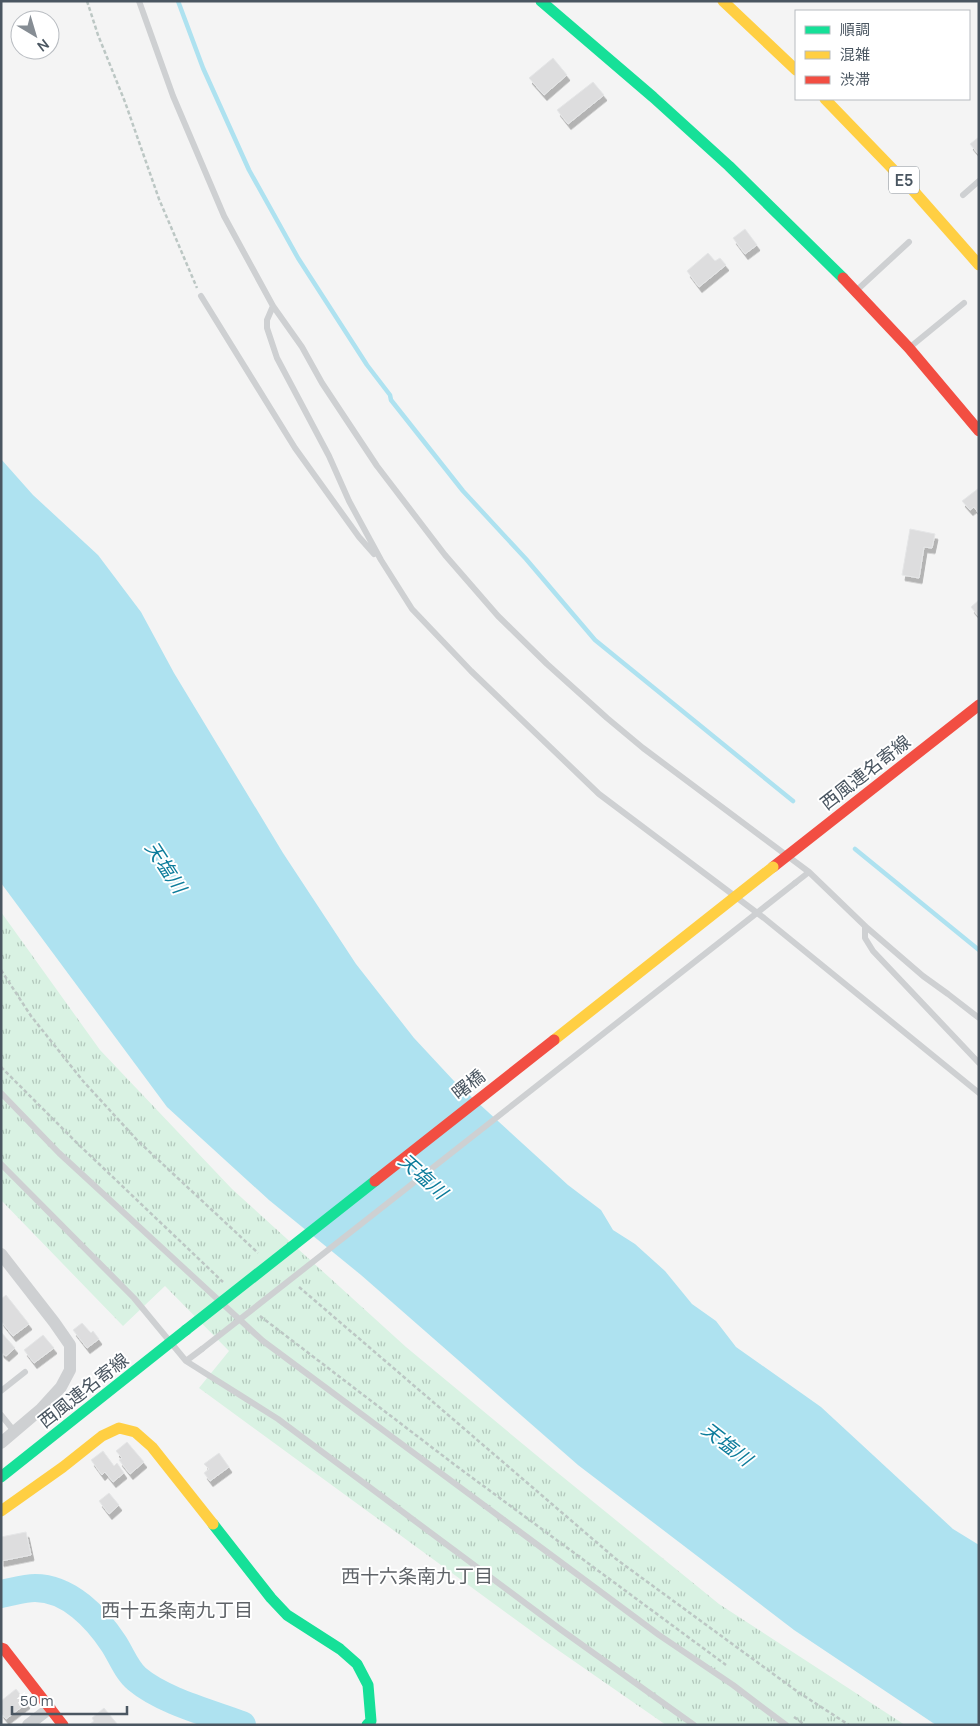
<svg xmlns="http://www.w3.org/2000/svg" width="980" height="1726" font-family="Manrope,'Noto Sans JP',sans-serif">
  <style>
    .park { fill: url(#park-tufts) }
    .water { fill: #aee2f0 }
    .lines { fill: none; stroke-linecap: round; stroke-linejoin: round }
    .stream { stroke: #aee2f0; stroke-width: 4.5 }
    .river { stroke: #aee2f0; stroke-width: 28 }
    .building { fill: #ddddde; stroke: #e5e6e7; filter: url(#shadow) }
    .path { stroke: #bcc7c4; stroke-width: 2.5; stroke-dasharray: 4 2.5; stroke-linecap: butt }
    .lane { stroke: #ced0d2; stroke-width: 6 }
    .street { stroke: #ced0d2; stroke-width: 12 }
    .fast { stroke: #16e098; stroke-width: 11 }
    .slow { stroke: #ffcf43; stroke-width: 11 }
    .jam { stroke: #f24e42; stroke-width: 11 }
    .lane-bridge { stroke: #ced0d2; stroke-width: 6 }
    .fast-bridge { stroke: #16e098; stroke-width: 11 }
    .slow-bridge { stroke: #ffcf43; stroke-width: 11 }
    .jam-bridge { stroke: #f24e42; stroke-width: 11 }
    .labels { text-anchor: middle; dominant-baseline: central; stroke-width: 4; stroke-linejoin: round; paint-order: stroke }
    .shield { fill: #fff; stroke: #808990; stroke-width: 1 }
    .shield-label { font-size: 16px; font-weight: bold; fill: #4a5661 }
    .street-label { font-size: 18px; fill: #4a5661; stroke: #fff }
    .water-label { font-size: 19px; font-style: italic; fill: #0c7c9b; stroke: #fff }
    .neighbourhood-label { font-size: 19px; fill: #5f6368; stroke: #fff }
  </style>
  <defs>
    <pattern id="park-tufts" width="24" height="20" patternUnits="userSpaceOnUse" patternTransform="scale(1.25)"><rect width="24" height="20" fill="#d9f2e3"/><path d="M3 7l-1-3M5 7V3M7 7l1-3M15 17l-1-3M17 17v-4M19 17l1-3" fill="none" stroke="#b2c7bb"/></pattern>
    <filter id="shadow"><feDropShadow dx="3" dy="5.5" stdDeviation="0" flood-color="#0004"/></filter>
  </defs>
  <rect width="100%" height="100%" fill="#f4f4f4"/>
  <!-- park -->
  <path class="park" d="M 1,912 L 100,1050 L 232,1189 L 406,1347 L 553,1469 L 719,1604 L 905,1725 L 666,1725 L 545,1641 L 199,1388 L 229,1351 L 165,1286 L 123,1326 L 1,1200 Z"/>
  <!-- water -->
  <path class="water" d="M 1,459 L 33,495 L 98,555 L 141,612 L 174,673 L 283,853 L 356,964 L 414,1038 L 454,1081 L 568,1185 L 601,1210 L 613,1230 L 635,1244 L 665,1271 L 692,1304 L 716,1321 L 736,1347 L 821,1407 L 953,1529 L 979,1545 L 979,1725 L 936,1725 L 794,1630 L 578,1465 L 361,1275 L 269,1200 L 167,1107 L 1,883 Z"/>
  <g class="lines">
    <!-- stream -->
    <path class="stream" d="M 178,1 L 203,68 L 249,170 L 298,258 L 367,365 L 390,395 L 391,400 L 463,491 L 526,559 L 595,640 L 793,801
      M 855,849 L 979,950"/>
    <!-- river -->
    <path class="river" d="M 1,1594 C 12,1592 25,1588 35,1588 C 69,1588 97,1618 114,1644 C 121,1655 127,1671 137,1679 C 163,1701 210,1713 242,1725"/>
  </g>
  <!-- building -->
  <path class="building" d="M 553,58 L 567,75 L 544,95 L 529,78 Z
    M 593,82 L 604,95 L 568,124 L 557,110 Z
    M 979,137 L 979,155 L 970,144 Z
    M 745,229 L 757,245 L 745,254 L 733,238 Z
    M 708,253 L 715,261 L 720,258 L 726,265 L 699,287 L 687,271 Z
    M 979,488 L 979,514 L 974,507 L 970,510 L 962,501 Z
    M 910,529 L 935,534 L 932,548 L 924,547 L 919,578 L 902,575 Z
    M 979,600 L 979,617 L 971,607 Z
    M 6,1295 L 29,1324 L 13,1336 L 1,1321 L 1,1299 Z
    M 82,1323 L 91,1333 L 93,1331 L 99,1339 L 87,1348 L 73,1330 Z
    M 1,1332 L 15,1348 L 6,1356 L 1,1352 Z
    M 43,1335 L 54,1348 L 34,1363 L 24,1350 Z
    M 127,1442 L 144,1462 L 130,1474 L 119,1460 L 122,1458 L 116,1451 Z
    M 103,1451 L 114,1466 L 117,1463 L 124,1473 L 113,1482 L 105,1472 L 102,1475 L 91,1460 Z
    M 219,1453 L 229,1467 L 210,1481 L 204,1473 L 209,1469 L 204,1464 Z
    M 109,1493 L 119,1505 L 109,1514 L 99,1501 Z
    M 26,1532 L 31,1555 L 1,1561 L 1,1537 Z
    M 16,1689 L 27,1703 L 6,1719 L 1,1713 L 1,1701 Z
    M 104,1708 L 118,1725 L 90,1724 L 94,1721 L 92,1718 Z"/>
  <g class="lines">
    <!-- path -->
    <path class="path" d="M 87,1 L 98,35 L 125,102 L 159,199 L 197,288
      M 1,970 L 31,1016 L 83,1081 L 138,1141 L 258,1253
      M 1,1067 L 77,1143 L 223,1282
      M 299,1287 L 616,1559 L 798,1692 L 849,1725
      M 260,1316 L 455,1465 L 726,1665
      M 794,1717 L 805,1725"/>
    <!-- lane -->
    <path class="lane" d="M 139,1 L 173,96 L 224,216 L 273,306 L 302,347 L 322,383 L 377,466 L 445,555 L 498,616 L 547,664 L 607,718 L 643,748 L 809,872 L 865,926 L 923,976 L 948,994 L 979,1018
      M 963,195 L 979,181
      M 857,290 L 909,242
      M 201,296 L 295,448 L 359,537 L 374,554
      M 273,306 L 267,320 L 267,328 L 277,358 L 329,456 L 349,501 L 381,560 L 412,609 L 471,671 L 599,794 L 764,918 L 979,1093
      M 909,348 L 964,303
      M 795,883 L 809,872
      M 865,926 L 865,938 L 873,951 L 979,1063
      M 1,1093 L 59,1153 L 263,1341 L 659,1635 L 733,1685 L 786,1725
      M 1,1164 L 134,1298 L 186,1361 L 278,1419 L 560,1629 L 694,1725
      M 186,1361 L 202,1349
      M 1,1391 L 25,1372
      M 1,1415 L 14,1431"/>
    <!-- street -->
    <path class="street" d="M 1,1254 L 54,1322 L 70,1345 L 70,1370 L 61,1387 L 41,1409 L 1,1443
      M 28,1725 L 50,1708"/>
    <!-- fast -->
    <path class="fast" d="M 541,1 L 653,97 L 729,166 L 843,278
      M 1,1477 L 186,1330
      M 213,1524 L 271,1598 L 287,1615 L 340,1649 L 357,1664 L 368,1685 L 371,1721 L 367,1725"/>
    <!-- slow -->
    <path class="slow" d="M 723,1 L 796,70
      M 825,99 L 911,188 L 979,265
      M 1,1511 L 63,1467 L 102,1436 L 119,1428 L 135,1432 L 152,1447 L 213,1524"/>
    <!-- jam -->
    <path class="jam" d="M 843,278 L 909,348 L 979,431
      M 773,867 L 979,705
      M 1,1648 L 4,1649 L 63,1725"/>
    <!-- lane-bridge -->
    <path class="lane-bridge" d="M 202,1349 L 795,883"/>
    <!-- fast-bridge -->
    <path class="fast-bridge" d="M 186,1330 L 375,1181"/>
    <!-- slow-bridge -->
    <path class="slow-bridge" d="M 554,1040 L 773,867"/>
    <!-- jam-bridge -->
    <path class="jam-bridge" d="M 375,1181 L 554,1040"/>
  </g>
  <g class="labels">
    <!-- shield labels -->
    <rect class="shield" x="889" y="166.5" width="30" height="27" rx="4"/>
    <g class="shield-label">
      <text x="904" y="180">E5</text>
    </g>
    <!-- street labels -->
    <g class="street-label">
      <text transform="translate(865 772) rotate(-38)">西風連名寄線</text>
      <text transform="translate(468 1084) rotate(-38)">曙橋</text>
      <text transform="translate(83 1390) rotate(-38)">西風連名寄線</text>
    </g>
    <!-- water labels -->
    <g class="water-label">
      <text transform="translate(166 867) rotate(57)">天塩川</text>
      <text transform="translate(423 1176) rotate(42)">天塩川</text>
      <text transform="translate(727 1444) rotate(38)">天塩川</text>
    </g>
    <!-- neighbourhood labels -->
    <g class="neighbourhood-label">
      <text x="417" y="1576">西十六条南九丁目</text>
      <text x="177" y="1610">西十五条南九丁目</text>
    </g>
  </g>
  <!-- border -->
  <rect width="980" height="1726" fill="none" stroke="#4a5661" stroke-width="5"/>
  <!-- legend -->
  <rect x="795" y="10" width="175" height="90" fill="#ffffff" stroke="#b7bbc0"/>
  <rect x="805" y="26" width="25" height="8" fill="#16e098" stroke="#b7bbc0"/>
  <text x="840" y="35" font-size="15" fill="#4a5661">順調</text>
  <rect x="805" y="51" width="25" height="8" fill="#ffcf43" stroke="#b7bbc0"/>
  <text x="840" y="60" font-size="15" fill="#4a5661">混雑</text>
  <rect x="805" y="76" width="25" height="8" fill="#f24e42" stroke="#b7bbc0"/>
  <text x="840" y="85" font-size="15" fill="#4a5661">渋滞</text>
  <!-- north arrow -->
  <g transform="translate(35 35) rotate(142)"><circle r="24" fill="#ffffff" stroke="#b7bbc0"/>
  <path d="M0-4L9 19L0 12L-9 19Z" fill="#868d94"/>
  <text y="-8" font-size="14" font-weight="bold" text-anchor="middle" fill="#4a5661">N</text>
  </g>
  <!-- scale -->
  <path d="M12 1706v8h115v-8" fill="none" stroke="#4a5661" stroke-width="2.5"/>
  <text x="20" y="1706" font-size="15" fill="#4a5661" stroke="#ffffff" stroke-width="4" paint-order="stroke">50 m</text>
</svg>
